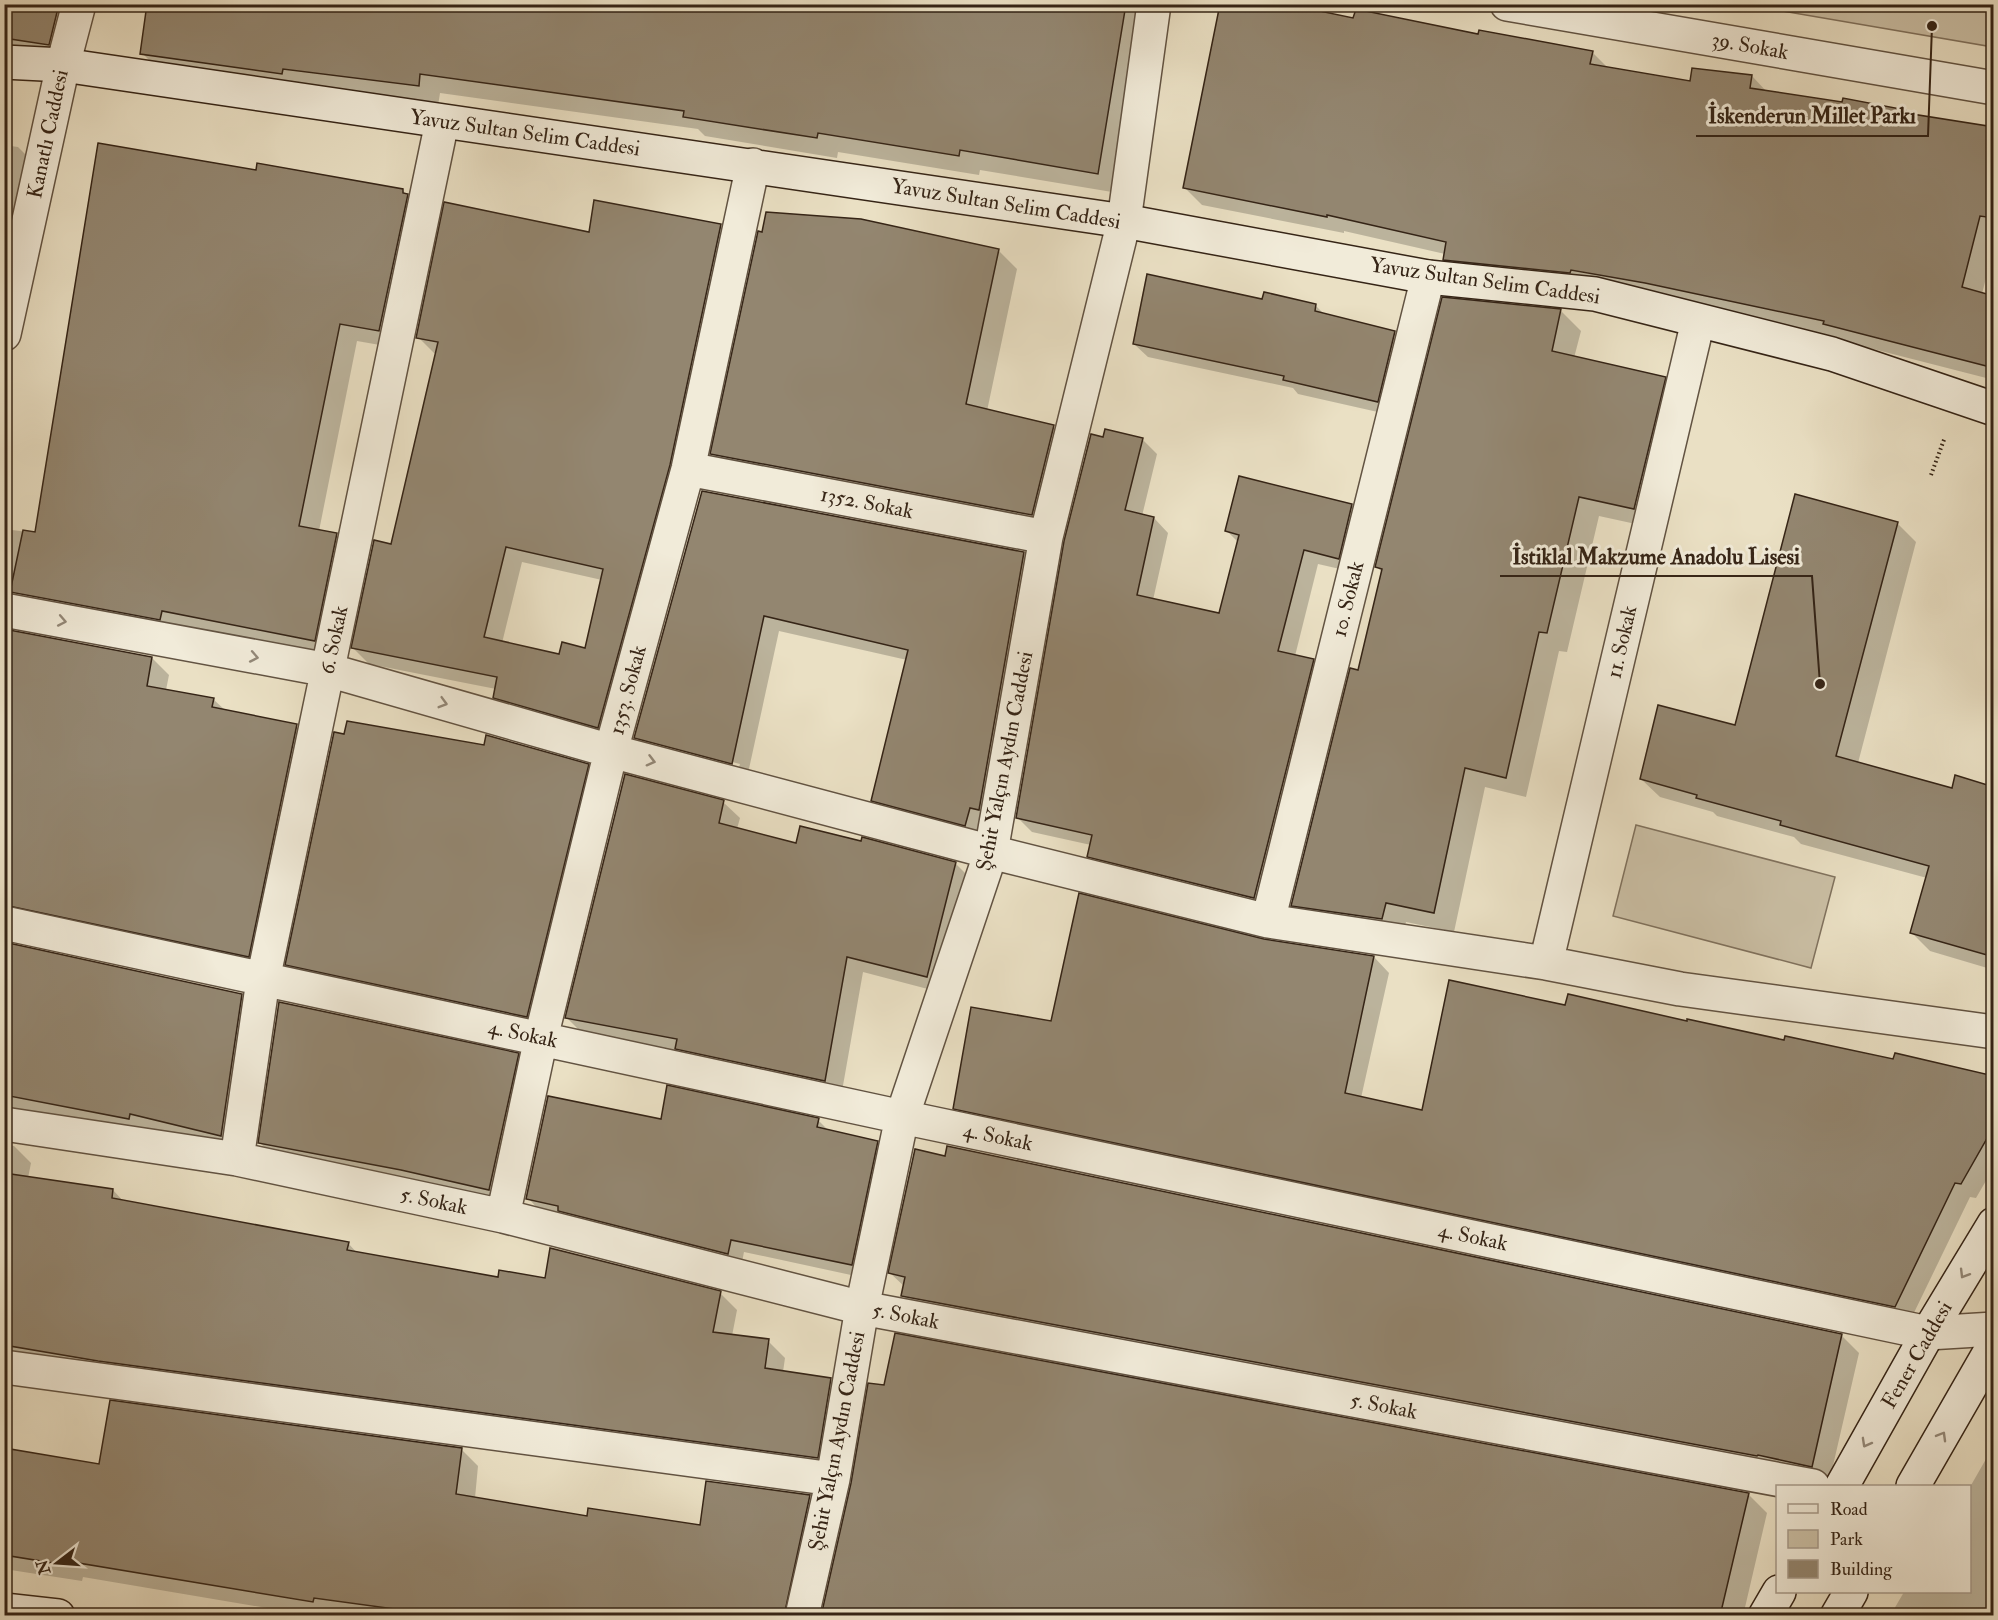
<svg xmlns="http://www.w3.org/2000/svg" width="1998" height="1620" font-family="'IM FELL Double Pica',serif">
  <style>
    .green { fill: #cbc0a6; stroke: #80725e; stroke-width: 1.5 }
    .shadow { fill: #0003; fill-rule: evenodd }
    .building { fill: #938670; stroke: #352416; stroke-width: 1.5; fill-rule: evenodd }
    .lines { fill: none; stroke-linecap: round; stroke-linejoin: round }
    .street-casing { stroke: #625342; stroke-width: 36 }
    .secondary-casing { stroke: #352416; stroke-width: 36 }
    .path { stroke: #352416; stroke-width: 4; stroke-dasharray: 1.5 3; stroke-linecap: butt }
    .street { stroke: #f1ebd9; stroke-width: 33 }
    .secondary { stroke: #f1ebd9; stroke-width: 33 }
    .oneway { stroke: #938878 }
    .labels { text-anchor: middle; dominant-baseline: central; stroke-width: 6; stroke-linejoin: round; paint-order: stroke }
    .street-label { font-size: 21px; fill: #352416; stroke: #f1ebd9 }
    .leader { fill: none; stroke: #352416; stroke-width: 2 }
    .callout-dot { fill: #352416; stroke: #f1ebd9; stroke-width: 2 }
    .callout-label { font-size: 22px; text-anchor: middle; font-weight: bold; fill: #352416; stroke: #f1ebd9; stroke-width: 6; stroke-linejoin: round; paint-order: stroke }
  </style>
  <rect width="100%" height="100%" fill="#eae0c4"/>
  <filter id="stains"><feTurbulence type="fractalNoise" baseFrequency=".00333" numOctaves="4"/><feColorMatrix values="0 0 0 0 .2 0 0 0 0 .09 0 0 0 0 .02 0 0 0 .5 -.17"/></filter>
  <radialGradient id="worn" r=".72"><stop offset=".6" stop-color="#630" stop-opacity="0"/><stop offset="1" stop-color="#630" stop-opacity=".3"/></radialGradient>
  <!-- green -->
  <path class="green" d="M 1748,5 L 1993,5 L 1993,47 Z
    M 1636,825 L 1835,877 L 1811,968 L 1613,916 Z"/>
  <!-- shadow -->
  <path class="shadow" d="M 4,4 L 79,4 L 66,62 L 4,52 Z
    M 148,4 L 1149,4 L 1118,193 L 980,170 L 979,175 L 838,152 L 837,158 L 705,136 L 698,129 L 440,93 L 438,106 L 162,73 L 142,53 Z
    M 1354,20 L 1592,52 L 1608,68 L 1691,83 L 1752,76 L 1767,92 L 1905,112 L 1908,115 L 1994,128 L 1994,246 L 1982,294 L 1994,297 L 1994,380 L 1842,341 L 1838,337 L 1752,318 L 1461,276 L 1444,259 L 1445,254 L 1344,231 L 1344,233 L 1202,205 L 1185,188 Z
    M 4,145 L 18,147 L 36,165 L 4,310 Z
    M 257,171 L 403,191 L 425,213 L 397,348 L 357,341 L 319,531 L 336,535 L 354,552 L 332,658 L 4,605 L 4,529 L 36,533 Z
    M 720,225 L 736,241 L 614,743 L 510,713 L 494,697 L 496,689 L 369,664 L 353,648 L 392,546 L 437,354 L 434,353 L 418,337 L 590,234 ZM 522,562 L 602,580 L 586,650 L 560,656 L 502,643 Z
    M 998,250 L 1017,269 L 987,411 L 1054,427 L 1072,445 L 1050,533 L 730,472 L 712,454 Z
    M 1443,299 L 1561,311 L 1581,331 L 1574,358 L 1665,378 L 1685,398 L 1654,528 L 1599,516 L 1567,652 L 1559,651 L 1526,797 L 1485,787 L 1454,932 L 1406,922 L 1402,938 L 1313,925 L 1293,905 L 1359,672 L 1382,572 L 1377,567 Z
    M 1263,301 L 1315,305 L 1325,315 L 1395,332 L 1408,345 L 1391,415 L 1298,394 L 1293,388 L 1148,357 L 1134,344 Z
    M 1104,439 L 1142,439 L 1157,454 L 1142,516 L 1154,518 L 1168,533 L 1153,600 L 1220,615 L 1239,543 L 1227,531 L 1352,505 L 1366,520 L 1353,572 L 1318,564 L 1295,656 L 1313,661 L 1328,675 L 1269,912 L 1104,871 L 1089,856 L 1091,845 L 1032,832 L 1018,818 Z
    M 703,492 L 1024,553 L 1039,569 L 980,840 L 888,815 L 873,800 L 907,660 L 779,631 L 747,778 L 651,752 L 636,737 ZM 652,741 L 740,764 L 739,767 L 652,744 Z
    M 1897,523 L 1916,542 L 1858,763 L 1953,789 L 1994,788 L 1994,970 L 1930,951 L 1912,933 L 1927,878 L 1801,844 L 1794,837 L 1717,816 L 1713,812 L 1660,797 L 1641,779 L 1736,727 Z
    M 4,631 L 152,658 L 169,675 L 166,690 L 213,699 L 226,711 L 296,726 L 314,743 L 266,973 L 4,933 Z
    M 345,736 L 588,765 L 601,779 L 540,1029 L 300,978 L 287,964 Z
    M 723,802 L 740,818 L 737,829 L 797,845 L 955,863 L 972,880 L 943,993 L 863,972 L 841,1097 L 583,1034 L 567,1018 Z
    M 1263,941 L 1374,957 L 1389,973 L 1361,1098 L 1423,1111 L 1566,1007 L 1688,1023 L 1994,1077 L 1994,1167 L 1976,1198 L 1970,1197 L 1910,1321 L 970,1123 L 955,1108 L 1052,1023 Z
    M 4,944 L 241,995 L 258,1012 L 238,1152 L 4,1133 Z
    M 518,1055 L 534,1071 L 505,1205 L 276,1159 L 260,1143 Z
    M 662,1120 L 818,1120 L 830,1132 L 877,1142 L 891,1155 L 865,1278 L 744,1252 L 741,1267 L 541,1212 L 528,1198 Z
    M 4,1145 L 14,1146 L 31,1163 L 28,1178 L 113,1190 L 124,1202 L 348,1243 L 358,1254 L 499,1278 L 546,1280 L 720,1293 L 737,1310 L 732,1336 L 768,1341 L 785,1358 L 783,1372 L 830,1379 L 848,1396 L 834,1474 L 4,1359 Z
    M 948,1147 L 1842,1336 L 1859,1353 L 1829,1483 L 920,1313 L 903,1296 L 905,1287 L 890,1273 L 946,1157 Z
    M 1994,1445 L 1994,1616 L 1890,1616 L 1904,1592 L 1970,1592 L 1970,1487 Z
    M 461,1449 L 478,1466 L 475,1498 L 588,1518 L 701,1527 L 809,1496 L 827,1513 L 803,1616 L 314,1616 L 83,1577 L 82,1581 L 4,1569 L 4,1450 L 101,1466 Z
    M 1748,1494 L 1767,1513 L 1743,1616 L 838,1616 Z"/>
  <!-- building -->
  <path class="building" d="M 4,4 L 59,4 L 49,45 L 4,38 Z
    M 147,4 L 1126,4 L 1098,174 L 960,150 L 959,156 L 818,133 L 817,138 L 683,117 L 684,111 L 420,74 L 419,86 L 283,69 L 282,74 L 140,54 Z
    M 1220,4 L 1286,4 L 1353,18 L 1356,9 L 1478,34 L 1479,30 L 1593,51 L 1590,64 L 1690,81 L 1692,68 L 1752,75 L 1750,88 L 1842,102 L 1843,98 L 1906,110 L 1906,113 L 1994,127 L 1994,218 L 1980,216 L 1962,287 L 1994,296 L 1994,368 L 1823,324 L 1824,321 L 1645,283 L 1571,270 L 1570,273 L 1443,260 L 1446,242 L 1327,215 L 1327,217 L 1183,188 Z
    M 98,143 L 256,170 L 257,163 L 403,189 L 403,193 L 408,194 L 379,331 L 340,324 L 299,526 L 337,533 L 315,641 L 162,611 L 160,620 L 10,592 L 23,530 L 35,532 Z
    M 594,200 L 721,224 L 670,465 L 598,728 L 493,698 L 497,677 L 351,648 L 374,540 L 391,544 L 438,342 L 416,338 L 444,202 L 589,232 ZM 506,547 L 603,569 L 585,648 L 562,642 L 559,654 L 484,637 Z
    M 766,212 L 861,219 L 999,249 L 966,404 L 1054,425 L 1032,515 L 710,454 L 758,231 L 762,232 Z
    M 1147,274 L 1262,299 L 1264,292 L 1316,304 L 1315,311 L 1395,331 L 1378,402 L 1283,380 L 1284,376 L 1133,344 Z
    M 1442,297 L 1561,309 L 1552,351 L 1666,377 L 1634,509 L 1579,497 L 1547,633 L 1539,632 L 1506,778 L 1465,768 L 1434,913 L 1386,903 L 1382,919 L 1291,906 L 1350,668 L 1358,670 L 1382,569 L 1375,567 Z
    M 1105,429 L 1143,438 L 1125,510 L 1154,517 L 1137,595 L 1219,613 L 1239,535 L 1225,531 L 1239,476 L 1352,504 L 1339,559 L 1304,550 L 1278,651 L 1314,659 L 1254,898 L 1087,857 L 1092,835 L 1016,818 L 1064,541 L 1091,434 L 1103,437 Z
    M 702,491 L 1024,552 L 979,810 L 970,808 L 965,826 L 871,801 L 908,650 L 764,616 L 732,764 L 634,738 Z
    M 1795,494 L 1898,522 L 1836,756 L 1952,788 L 1955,775 L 1994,787 L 1994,957 L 1910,933 L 1929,866 L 1780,825 L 1781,821 L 1696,798 L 1697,795 L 1640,779 L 1658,705 L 1735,725 Z
    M 4,629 L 152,657 L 147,686 L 214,698 L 212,707 L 297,724 L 249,957 L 4,905 Z
    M 347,721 L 484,745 L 486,735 L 589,764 L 527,1017 L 285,965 L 334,732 L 344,734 Z
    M 625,774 L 724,800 L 719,823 L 796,843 L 800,826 L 861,841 L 862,837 L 956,862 L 927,977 L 847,957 L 825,1081 L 675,1049 L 677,1039 L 565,1018 Z
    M 1079,893 L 1264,939 L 1374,956 L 1345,1093 L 1422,1110 L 1449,980 L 1565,1005 L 1568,994 L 1687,1021 L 1687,1019 L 1784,1040 L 1785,1036 L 1893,1059 L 1895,1053 L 1994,1076 L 1994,1126 L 1961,1184 L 1955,1183 L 1895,1307 L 953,1109 L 971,1007 L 1051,1021 Z
    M 4,942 L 242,994 L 221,1136 L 130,1114 L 129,1119 L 4,1095 Z
    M 279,1002 L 519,1053 L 489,1190 L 401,1170 L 258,1143 Z
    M 667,1085 L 819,1118 L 817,1127 L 878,1141 L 852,1265 L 731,1240 L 728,1254 L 558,1211 L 558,1206 L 526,1199 L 548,1096 L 661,1119 Z
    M 947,1146 L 1842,1334 L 1812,1467 L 1758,1455 L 1757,1456 L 901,1296 L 905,1277 L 888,1273 L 915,1149 L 945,1156 Z
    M 4,1173 L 113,1189 L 112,1198 L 349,1242 L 347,1250 L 498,1277 L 499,1270 L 545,1278 L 550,1248 L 721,1291 L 713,1332 L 769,1339 L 765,1368 L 831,1378 L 818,1458 L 98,1361 L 4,1345 Z
    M 895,1333 L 1749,1493 L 1720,1616 L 821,1616 L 851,1483 L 868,1383 L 884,1385 Z
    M 110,1400 L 462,1448 L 456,1494 L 587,1516 L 588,1508 L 700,1525 L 706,1481 L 810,1495 L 784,1616 L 446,1616 L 314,1598 L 313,1602 L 66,1561 L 66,1565 L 4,1555 L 4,1448 L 99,1464 Z"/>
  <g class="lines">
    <!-- street casing -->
    <g class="street-casing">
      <path id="street" d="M 1507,4 L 1994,88
        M 4,334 L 63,65 L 79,4
        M 688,469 L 1046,537
        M 4,610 L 328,670 L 611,751 L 991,852 L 1268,921 L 1546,963 L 1680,989 L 1994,1032
        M 1268,921 L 1428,277
        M 4,923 L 902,1117 L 1928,1333 L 1994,1329
        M 1546,963 L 1698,321
        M 4,1124 L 237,1159 L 503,1216 L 862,1308 L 1813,1486
        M 237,1159 L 263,980 L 442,122
        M 503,1216 L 541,1038 L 611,751 L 688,469 L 753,165
        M 4,1367 L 833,1479
        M 802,1616 L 833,1479 L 862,1308 L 902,1117 L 991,852 L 1046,537 L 1124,221 L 1154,4"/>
    </g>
    <!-- secondary casing -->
    <g class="secondary-casing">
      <path id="secondary" d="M 4,62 L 63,65 L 1124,221 L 1428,277 L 1595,294 L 1832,354 L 1994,409
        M 1842,1486 L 1928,1333 L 1994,1224
        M 1913,1486 L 1994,1345
        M 4,1610 L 58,1616
        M 1765,1616 L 1779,1592
        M 1837,1616 L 1851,1592"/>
    </g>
    <!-- path -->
    <path class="path" d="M 1931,475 L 1945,437"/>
    <!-- street -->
    <use href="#street" class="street"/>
    <!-- secondary -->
    <use href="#secondary" class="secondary"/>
  </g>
  <!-- one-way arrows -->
  <defs><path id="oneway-chevron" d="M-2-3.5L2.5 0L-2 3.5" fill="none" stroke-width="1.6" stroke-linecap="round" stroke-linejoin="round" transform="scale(1.5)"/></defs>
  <g class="oneway">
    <use href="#oneway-chevron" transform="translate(62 621) rotate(11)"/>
    <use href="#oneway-chevron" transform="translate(254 657) rotate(11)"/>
    <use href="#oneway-chevron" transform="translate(443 703) rotate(16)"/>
    <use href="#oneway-chevron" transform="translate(651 761) rotate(15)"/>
    <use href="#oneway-chevron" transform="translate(1964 1274) rotate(121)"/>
    <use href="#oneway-chevron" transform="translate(1942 1436) rotate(-60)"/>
    <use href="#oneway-chevron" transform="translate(1866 1443) rotate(119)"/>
  </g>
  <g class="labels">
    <!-- street labels -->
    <g class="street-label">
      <text transform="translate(1750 46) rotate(10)">39. Sokak</text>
      <text transform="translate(525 133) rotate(8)">Yavuz Sultan Selim Caddesi</text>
      <text transform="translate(48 134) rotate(-78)">Kanatlı Caddesi</text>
      <text transform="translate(1006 204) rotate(9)">Yavuz Sultan Selim Caddesi</text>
      <text transform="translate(1485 281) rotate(8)">Yavuz Sultan Selim Caddesi</text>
      <text transform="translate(867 503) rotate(11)">1352. Sokak</text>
      <text transform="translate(1348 599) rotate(-76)">10. Sokak</text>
      <text transform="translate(334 640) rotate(-78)">6. Sokak</text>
      <text transform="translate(1622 642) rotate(-77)">11. Sokak</text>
      <text transform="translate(628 690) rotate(-75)">1353. Sokak</text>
      <text transform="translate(1005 761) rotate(-79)">Şehit Yalçın Aydın Caddesi</text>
      <text transform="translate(523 1034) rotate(12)">4. Sokak</text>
      <text transform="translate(998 1137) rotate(12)">4. Sokak</text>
      <text transform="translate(434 1201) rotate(12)">5. Sokak</text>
      <text transform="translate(1473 1237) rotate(12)">4. Sokak</text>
      <text transform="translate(906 1316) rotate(11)">5. Sokak</text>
      <text transform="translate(1917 1355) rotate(-60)">Fener Caddesi</text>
      <text transform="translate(1384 1406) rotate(11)">5. Sokak</text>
      <text transform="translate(837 1441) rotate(-79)">Şehit Yalçın Aydın Caddesi</text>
    </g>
  </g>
  <!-- callouts -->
  <path class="leader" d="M1932 26L1928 136H1696M1820 684L1812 576H1500"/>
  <g class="callout-dot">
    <circle cx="1932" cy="26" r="6"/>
    <circle cx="1820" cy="684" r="6"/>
  </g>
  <g class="callout-label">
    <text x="1812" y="123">İskenderun Millet Parkı</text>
    <text x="1656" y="564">İstiklal Makzume Anadolu Lisesi</text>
  </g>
  <!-- margin -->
  <rect width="1998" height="1620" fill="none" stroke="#eae0c4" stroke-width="24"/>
  <rect x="6" y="6" width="1986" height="1608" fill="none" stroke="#352416" stroke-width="3"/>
  <rect x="12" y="12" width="1974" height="1596" fill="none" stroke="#352416" stroke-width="1.5"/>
  <!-- legend -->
  <rect x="1776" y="1485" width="195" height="108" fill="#f1ebd9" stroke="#a69b8b" stroke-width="1.5"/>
  <rect x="1788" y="1504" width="30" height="9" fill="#f1ebd9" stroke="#a69b8b" stroke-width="1.5"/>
  <text x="1830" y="1515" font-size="18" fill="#352416">Road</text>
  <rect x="1788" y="1530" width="30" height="18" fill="#cbc0a6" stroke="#a69b8b" stroke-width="1.5"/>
  <text x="1830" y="1545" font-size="18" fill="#352416">Park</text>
  <rect x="1788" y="1560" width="30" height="18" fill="#938670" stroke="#a69b8b" stroke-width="1.5"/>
  <text x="1830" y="1575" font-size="18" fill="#352416">Building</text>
  <!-- north arrow -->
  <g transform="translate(57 1563) rotate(253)" stroke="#f1ebd9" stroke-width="4.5" paint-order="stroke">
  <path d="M0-4.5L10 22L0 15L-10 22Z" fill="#352416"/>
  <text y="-9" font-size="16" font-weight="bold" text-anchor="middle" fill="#352416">N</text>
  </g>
  <rect width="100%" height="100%" filter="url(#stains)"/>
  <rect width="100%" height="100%" fill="url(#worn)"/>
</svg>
